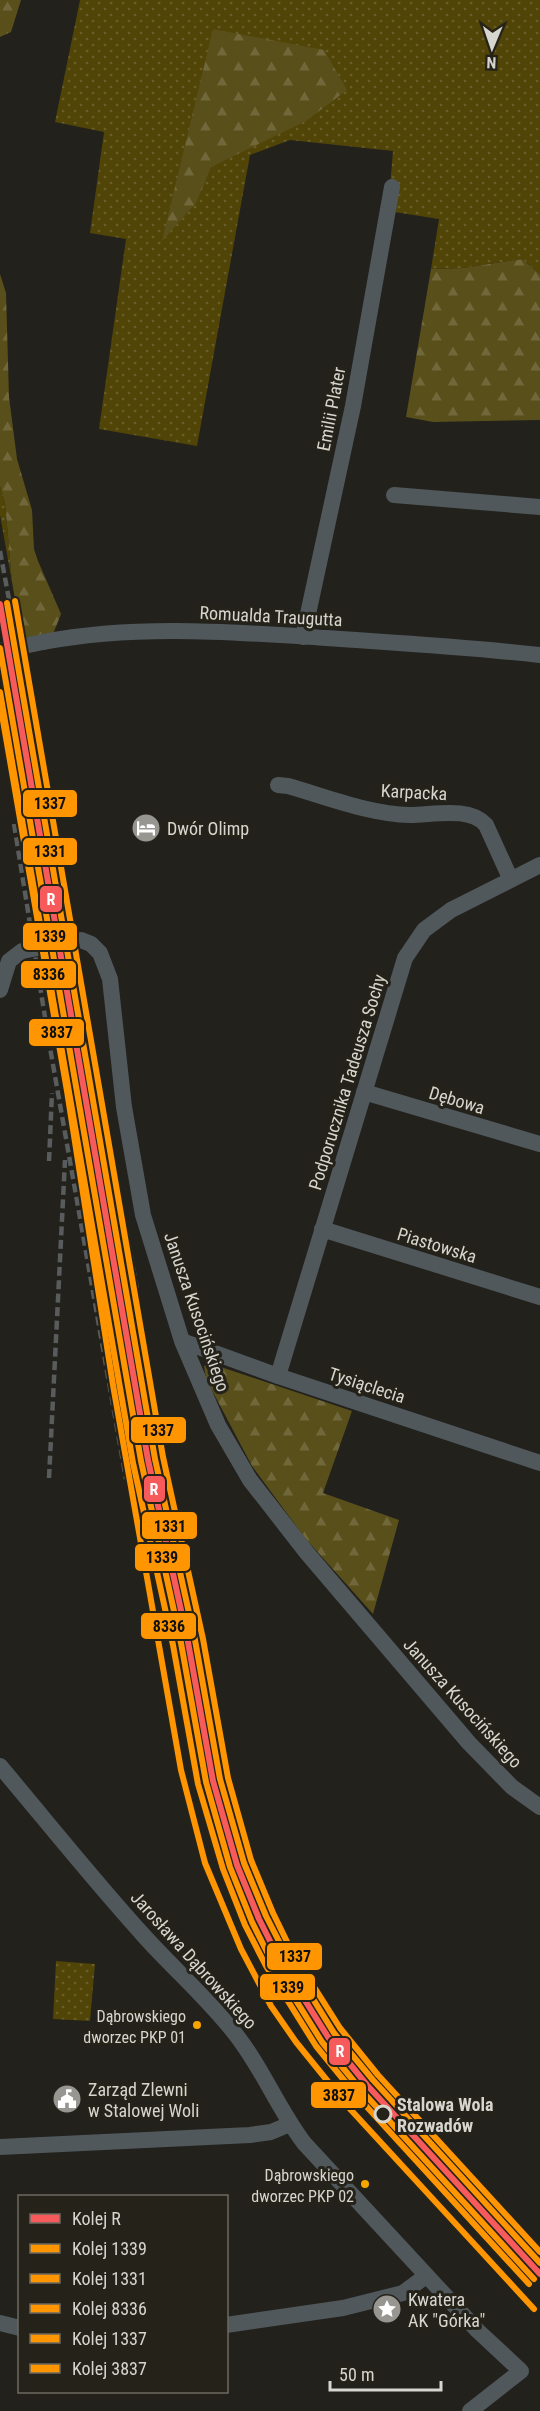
<svg xmlns="http://www.w3.org/2000/svg" width="540" height="2411" font-family="'Roboto Condensed',sans-serif">
  <style>
    .grass { fill: url(#grass-dots) }
    .forest { fill: url(#forest-firs) }
    .lines { fill: none; stroke-linecap: round; stroke-linejoin: round }
    .minor { stroke: #50585c; stroke-width: 16 }
    .rail { stroke: #595c5c; stroke-width: 4.5; stroke-dasharray: 9 4.5; stroke-linecap: butt }
    .minor-bridge { stroke: #50585c; stroke-width: 16 }
    .rail-1-casing { stroke: #252319; stroke-width: 10 }
    .rail-2-casing { stroke: #252319; stroke-width: 10 }
    .rail-3-casing { stroke: #252319; stroke-width: 10 }
    .rail-4-casing { stroke: #252319; stroke-width: 10 }
    .rail-5-casing { stroke: #252319; stroke-width: 10 }
    .rail-6-casing { stroke: #252319; stroke-width: 10 }
    .rail-1 { stroke: #f75a5a; stroke-width: 6 }
    .rail-2 { stroke: #ff9500; stroke-width: 6 }
    .rail-3 { stroke: #ff9500; stroke-width: 6 }
    .rail-4 { stroke: #ff9500; stroke-width: 6 }
    .rail-5 { stroke: #ff9500; stroke-width: 6 }
    .rail-6 { stroke: #ff9500; stroke-width: 6 }
    .bus-dot { fill: #f7a600; stroke: #252319; stroke-width: 2 }
    .stop-dot { fill: #252319; stroke: #d6d5ce; stroke-width: 3 }
    .labels { text-anchor: middle; dominant-baseline: central; stroke-width: 6; stroke-linejoin: round; paint-order: stroke }
    .bus-label { font-size: 16px; fill: #d6d5ce; stroke: #252319; text-anchor: end }
    .street-label { font-size: 18px; fill: #d6d5ce; stroke: #252319 }
    .poi-label { font-size: 18px; fill: #d6d5ce; stroke: #252319; text-anchor: start }
    .stop-label { font-size: 18px; font-weight: bold; fill: #d6d5ce; stroke: #252319; text-anchor: start }
    .line-badge { stroke: #252319; stroke-width: 2 }
    .badge-label { font-size: 16px; text-anchor: middle; font-weight: bold; fill: #fff }
    .pale-badge-label { font-size: 16px; text-anchor: middle; font-weight: bold; fill: #111 }
  </style>
  <defs>
    <pattern id="grass-dots" width="8" height="8" patternUnits="userSpaceOnUse" patternTransform="scale(1.5)"><rect width="8" height="8" fill="#504407"/><path d="M2 2h.1M6 6h.1" fill="none" stroke="#685e2a" stroke-width="1.8" stroke-linecap="round"/></pattern>
    <pattern id="forest-firs" width="22" height="20" patternUnits="userSpaceOnUse" patternTransform="scale(1.5)"><rect width="22" height="20" fill="#594f1a"/><path d="M5 1l3.5 6h-7zM16 11l3.5 6h-7z" fill="#70673a"/></pattern>
  </defs>
  <rect width="100%" height="100%" fill="#22211c"/>
  <!-- grass -->
  <path class="grass" d="M 80,0 L 540,0 L 540,274 L 522,259 L 463,268 L 431,269 L 439,219 L 388,211 L 393,151 L 290,140 L 250,155 L 197,446 L 99,429 L 126,239 L 90,233 L 104,132 L 55,122 Z
    M 0,486 L 5,503 L 12,582 L 0,515 Z
    M 56,1961 L 95,1964 L 90,2021 L 53,2019 Z"/>
  <!-- forest -->
  <path class="forest" d="M 0,0 L 21,0 L 11,32 L 0,37 Z
    M 213,29 L 324,50 L 347,90 L 306,121 L 211,167 L 196,203 L 162,241 Z
    M 522,259 L 540,274 L 540,420 L 433,422 L 406,417 L 431,269 L 463,268 Z
    M 0,274 L 6,293 L 9,397 L 17,459 L 32,510 L 34,549 L 38,561 L 61,614 L 53,634 L 22,639 L 12,582 L 5,503 L 0,486 Z
    M 209,1363 L 352,1411 L 323,1493 L 399,1520 L 373,1614 L 305,1538 L 252,1466 L 206,1379 L 204,1366 Z"/>
  <g class="lines">
    <!-- minor -->
    <path class="minor" d="M 394,495 L 540,507
      M 303,637 L 353,406 L 392,187
      M 43,642 C 135,624 233,632 326,638 C 397,643 469,647 540,655
      M 278,785 L 288,786 C 327,797 369,814 410,815 C 433,815 470,806 486,825 L 511,880
      M 0,990 L 9,961 L 22,951 L 81,940 L 91,944 L 100,953 L 110,979 L 124,1107 L 143,1215 L 182,1341 L 218,1425 L 250,1480 L 307,1553 L 469,1743 L 512,1787 L 540,1807
      M 364,1092 L 540,1144
      M 322,1229 L 540,1297
      M 182,1341 L 278,1376 L 540,1463
      M 278,1376 L 405,958 L 424,930 L 451,910 L 540,865
      M 0,1766 C 48,1823 95,1882 145,1937 C 174,1969 206,1997 233,2031 C 261,2065 277,2107 304,2143 L 478,2331 L 521,2371 L 470,2411
      M 0,2147 L 250,2135 L 271,2132 L 290,2124
      M 0,2323 L 20,2328
      M 226,2325 L 343,2308 L 403,2293 L 426,2276"/>
    <!-- rail -->
    <path class="rail" d="M 0,551 L 137,1289
      M 14,824 L 49,1042 L 126,1479
      M 49,1161 L 52,1093
      M 49,1478 L 65,1160"/>
    <!-- minor-bridge -->
    <path class="minor-bridge" d="M 0,651 L 43,642"/>
    <!-- rail-1 casing -->
    <g class="rail-1-casing">
      <path id="rail-1" d="M 0,604 L 148,1460 L 188,1642 L 213,1781 L 237,1865 L 259,1919 L 279,1959 L 328,2037 L 367,2085 L 540,2274"/>
    </g>
    <!-- rail-2 casing -->
    <g class="rail-2-casing">
      <path id="rail-2" d="M 0,648 L 141,1461 L 181,1643 L 206,1782 L 230,1867 L 252,1922 L 272,1962 L 322,2042 L 361,2090 L 534,2279"/>
    </g>
    <!-- rail-3 casing -->
    <g class="rail-3-casing">
      <path id="rail-3" d="M 7,603 L 155,1459 L 195,1640 L 220,1779 L 244,1863 L 266,1916 L 286,1955 L 334,2033 L 373,2080 L 540,2263"/>
    </g>
    <!-- rail-4 casing -->
    <g class="rail-4-casing">
      <path id="rail-4" d="M 0,692 L 133,1463 L 173,1645 L 198,1784 L 223,1869 L 245,1925 L 266,1966 L 316,2046 L 356,2095 L 529,2284"/>
    </g>
    <!-- rail-5 casing -->
    <g class="rail-5-casing">
      <path id="rail-5" d="M 15,601 L 163,1457 L 203,1639 L 228,1778 L 251,1860 L 273,1913 L 292,1952 L 340,2028 L 378,2075 L 540,2252"/>
    </g>
    <!-- rail-6 casing -->
    <g class="rail-6-casing">
      <path id="rail-6" d="M 0,703 L 67,1091 L 113,1385 L 181,1770 L 205,1863 L 241,1949 L 271,2006 L 296,2042 L 351,2110 L 534,2309"/>
    </g>
    <!-- rail-1 -->
    <use href="#rail-1" class="rail-1"/>
    <!-- rail-2 -->
    <use href="#rail-2" class="rail-2"/>
    <!-- rail-3 -->
    <use href="#rail-3" class="rail-3"/>
    <!-- rail-4 -->
    <use href="#rail-4" class="rail-4"/>
    <!-- rail-5 -->
    <use href="#rail-5" class="rail-5"/>
    <!-- rail-6 -->
    <use href="#rail-6" class="rail-6"/>
  </g>
  <!-- icons -->
  <defs>
    <g id="hotel-disc" transform="scale(1.5)"><circle r="9.5" fill="#979690" stroke="#252319"/><path d="M-6-4.5h1.5V1H6V5H4.5V3h-9V5H-6ZM-4 0a1.8 1.8 0 1 1 3.6 0ZM.5 0V-2.5h3Q6-2.5 6 0Z" fill="#fff"/></g>
    <g id="civic-disc" transform="scale(1.5)"><circle r="9.5" fill="#979690" stroke="#252319"/><path d="M-.6-6.5H3V-4.5H.6V-3L4-1V1h2V6H-6V1h2V-1L-.6-3ZM-1.2 2.5V6h2.4V2.5Z" fill="#fff"/></g>
    <g id="sight-disc" transform="scale(1.5)"><circle r="9.5" fill="#979690" stroke="#252319"/><path d="M0-6L1.8-2.2L6-1.7L2.9 1.2L3.7 5.4L0 3.3L-3.7 5.4L-2.9 1.2L-6-1.7L-1.8-2.2Z" fill="#fff"/></g>
  </defs>
  <g fill-rule="evenodd">
    <use href="#hotel-disc" x="146" y="828"/>
    <use href="#civic-disc" x="67" y="2099"/>
    <use href="#sight-disc" x="387" y="2309"/>
  </g>
  <!-- markers -->
  <g class="bus-dot">
    <circle cx="197" cy="2025" r="5"/>
    <circle cx="365" cy="2184" r="5"/>
  </g>
  <circle class="stop-dot" cx="383" cy="2114" r="8"/>
  <g class="labels">
    <!-- bus labels -->
    <g class="bus-label">
      <text x="186" y="2016">Dąbrowskiego<tspan x="186" dy="21">dworzec PKP 01</tspan></text>
      <text x="354" y="2175">Dąbrowskiego<tspan x="354" dy="21">dworzec PKP 02</tspan></text>
    </g>
    <!-- street labels -->
    <g class="street-label">
      <text transform="translate(331 409) rotate(-79)">Emilii Plater</text>
      <text transform="translate(271 616) rotate(3)">Romualda Traugutta</text>
      <text transform="translate(414 792) rotate(3)">Karpacka</text>
      <text transform="translate(347 1082) rotate(-73)">Podporucznika Tadeusza Sochy</text>
      <text transform="translate(457 1100) rotate(17)">Dębowa</text>
      <text transform="translate(437 1245) rotate(17)">Piastowska</text>
      <text transform="translate(197 1312) rotate(71)">Janusza Kusocińskiego</text>
      <text transform="translate(367 1385) rotate(18)">Tysiąclecia</text>
      <text transform="translate(463 1703) rotate(48)">Janusza Kusocińskiego</text>
      <text transform="translate(194 1960) rotate(48)">Jarosława Dąbrowskiego</text>
    </g>
    <!-- poi labels -->
    <g class="poi-label">
      <text x="167" y="828">Dwór Olimp</text>
      <text x="88" y="2089">Zarząd Zlewni<tspan x="88" dy="21">w Stalowej Woli</tspan></text>
      <text x="408" y="2299">Kwatera<tspan x="408" dy="21">AK "Górka"</tspan></text>
    </g>
    <!-- stop labels -->
    <g class="stop-label">
      <text x="397" y="2104">Stalowa Wola<tspan x="397" dy="21">Rozwadów</tspan></text>
    </g>
  </g>
  <g class="line-badge">
    <rect x="22" y="789" width="56" height="29" rx="6" fill="#ff9500"/>
    <rect x="22" y="837" width="56" height="29" rx="6" fill="#ff9500"/>
    <rect x="39" y="885" width="24" height="28" rx="6" fill="#f75a5a"/>
    <rect x="22" y="922" width="56" height="29" rx="6" fill="#ff9500"/>
    <rect x="20" y="960" width="57" height="29" rx="6" fill="#ff9500"/>
    <rect x="28" y="1018" width="57" height="29" rx="6" fill="#ff9500"/>
    <rect x="130" y="1416" width="57" height="28" rx="6" fill="#ff9500"/>
    <rect x="143" y="1475" width="23" height="28" rx="6" fill="#f75a5a"/>
    <rect x="141" y="1511" width="57" height="29" rx="6" fill="#ff9500"/>
    <rect x="134" y="1543" width="57" height="29" rx="6" fill="#ff9500"/>
    <rect x="140" y="1612" width="57" height="28" rx="6" fill="#ff9500"/>
    <rect x="266" y="1942" width="57" height="29" rx="6" fill="#ff9500"/>
    <rect x="259" y="1973" width="57" height="28" rx="6" fill="#ff9500"/>
    <rect x="328" y="2037" width="23" height="29" rx="6" fill="#f75a5a"/>
    <rect x="310" y="2081" width="57" height="28" rx="6" fill="#ff9500"/>
  </g>
  <g class="badge-label">
    <text x="51" y="905">R</text>
    <text x="154" y="1495">R</text>
    <text x="340" y="2057">R</text>
  </g>
  <g class="pale-badge-label">
    <text x="50" y="809">1337</text>
    <text x="50" y="857">1331</text>
    <text x="50" y="942">1339</text>
    <text x="49" y="980">8336</text>
    <text x="57" y="1038">3837</text>
    <text x="158" y="1436">1337</text>
    <text x="170" y="1532">1331</text>
    <text x="162" y="1563">1339</text>
    <text x="169" y="1632">8336</text>
    <text x="295" y="1962">1337</text>
    <text x="288" y="1993">1339</text>
    <text x="339" y="2101">3837</text>
  </g>
  <!-- legend -->
  <rect x="18" y="2195" width="210" height="198" fill="#252319" stroke="#6c6a61" stroke-width="1.5"/>
  <rect x="30" y="2214" width="30" height="9" fill="#f75a5a" stroke="#6c6a61" stroke-width="1.5"/>
  <text x="72" y="2225" font-size="18" fill="#d6d5ce">Kolej R</text>
  <rect x="30" y="2244" width="30" height="9" fill="#ff9500" stroke="#6c6a61" stroke-width="1.5"/>
  <text x="72" y="2255" font-size="18" fill="#d6d5ce">Kolej 1339</text>
  <rect x="30" y="2274" width="30" height="9" fill="#ff9500" stroke="#6c6a61" stroke-width="1.5"/>
  <text x="72" y="2285" font-size="18" fill="#d6d5ce">Kolej 1331</text>
  <rect x="30" y="2304" width="30" height="9" fill="#ff9500" stroke="#6c6a61" stroke-width="1.5"/>
  <text x="72" y="2315" font-size="18" fill="#d6d5ce">Kolej 8336</text>
  <rect x="30" y="2334" width="30" height="9" fill="#ff9500" stroke="#6c6a61" stroke-width="1.5"/>
  <text x="72" y="2345" font-size="18" fill="#d6d5ce">Kolej 1337</text>
  <rect x="30" y="2364" width="30" height="9" fill="#ff9500" stroke="#6c6a61" stroke-width="1.5"/>
  <text x="72" y="2375" font-size="18" fill="#d6d5ce">Kolej 3837</text>
  <!-- north arrow -->
  <g transform="translate(492 48) rotate(182)" stroke="#252319" stroke-width="4.5" paint-order="stroke">
  <path d="M0-4.5L10 22L0 15L-10 22Z" fill="#d6d5ce"/>
  <text y="-9" font-size="16" font-weight="bold" text-anchor="middle" fill="#d6d5ce">N</text>
  </g>
  <!-- scale -->
  <path d="M330 2381v9h111v-9" fill="none" stroke="#d6d5ce" stroke-width="3"/>
  <text x="339" y="2381" font-size="18" fill="#d6d5ce" stroke="#252319" stroke-width="4.5" paint-order="stroke">50 m</text>
</svg>
